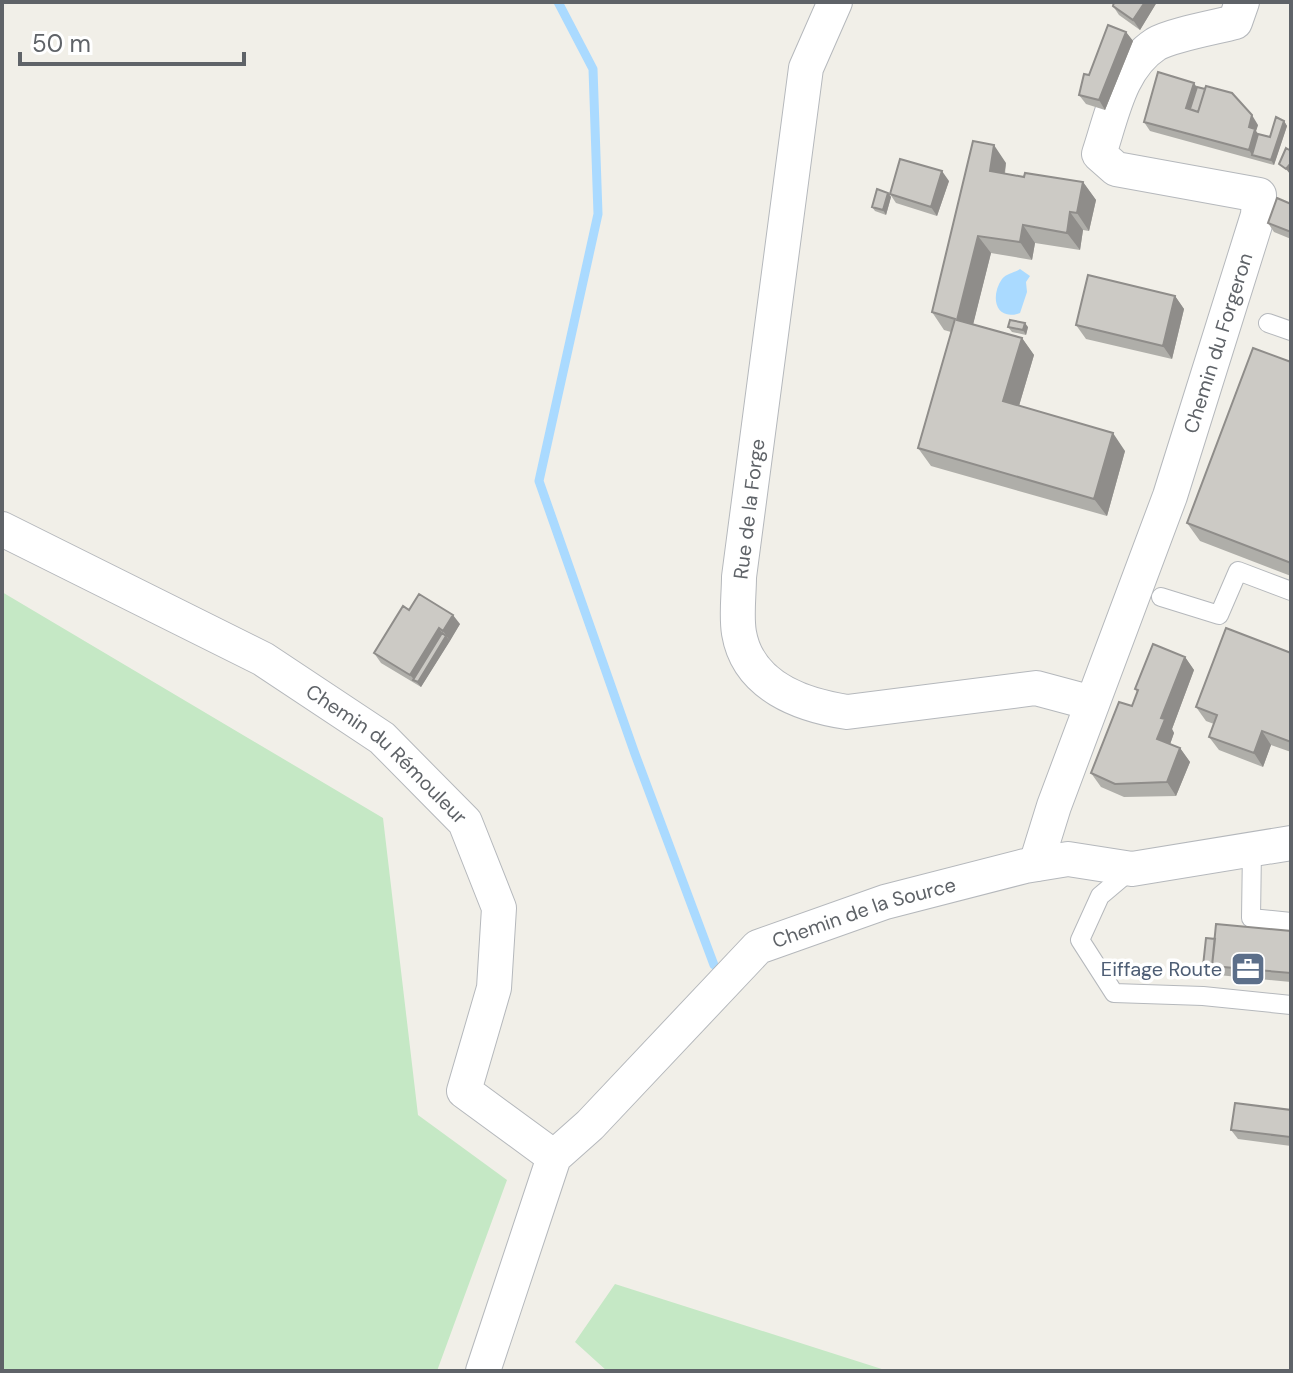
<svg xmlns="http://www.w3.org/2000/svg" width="1293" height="1373" font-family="'DM Sans',sans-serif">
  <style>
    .green { fill: #c5e8c5 }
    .water { fill: #aadaff }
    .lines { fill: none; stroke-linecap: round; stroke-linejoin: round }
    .stream { stroke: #aadaff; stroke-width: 9 }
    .lane-casing { stroke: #b5b8bc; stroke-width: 20 }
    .street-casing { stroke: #b5b8bc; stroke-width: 36 }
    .lane { stroke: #fff; stroke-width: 18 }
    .street { stroke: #fff; stroke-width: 34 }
    .wall { fill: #afaea9 }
    .shaded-wall { fill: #8f8d8a }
    .building { fill: #cccac5; stroke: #8f8d8a; stroke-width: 2 }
    .labels { text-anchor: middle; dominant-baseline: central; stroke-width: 7; stroke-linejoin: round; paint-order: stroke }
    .street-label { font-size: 20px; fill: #5f6368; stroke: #fff }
    .service-label { font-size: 20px; fill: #4e5e75; stroke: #fff; text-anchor: end }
  </style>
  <rect width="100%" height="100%" fill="#f1efe8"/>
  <!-- green -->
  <path class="green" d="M 2,592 L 383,818 L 418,1115 L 507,1180 L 437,1371 L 2,1371 Z
    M 615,1284 L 888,1371 L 607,1371 L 575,1342 Z"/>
  <!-- water -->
  <path class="water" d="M 1020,269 L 1030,276 L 1026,282 L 1027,292 L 1020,313 C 995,322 990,296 1002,279 C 1007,273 1014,273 1020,269 Z"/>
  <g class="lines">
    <!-- stream -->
    <path class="stream" d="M 558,2 L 593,69 L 598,214 L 539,481 L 635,754 L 714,965"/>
    <!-- lane casing -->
    <g class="lane-casing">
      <path id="lane" d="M 1268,323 L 1291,331
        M 1161,597 L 1219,615 L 1238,571 L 1291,591
        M 1252,849 L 1251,918 L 1291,922
        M 1132,869 L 1100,896 L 1080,940 L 1114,993 L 1203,996 L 1291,1005"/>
    </g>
    <!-- street casing -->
    <g class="street-casing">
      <g id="street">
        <path d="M 835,2 L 806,68 L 739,577 C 739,595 736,615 739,633 C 748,686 801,705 847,712 L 1036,688 L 1092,703"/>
        <path id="s1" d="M 2,529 L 263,659 L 382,738 L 465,822 L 499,908 L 494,988 L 464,1091 L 554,1157"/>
        <path id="s2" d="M 1036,864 L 1054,806 L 1170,496 L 1258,215 L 1259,195 L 1116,169 L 1099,154 C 1112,116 1119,68 1156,44 C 1171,35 1216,27 1235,22 L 1242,2"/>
        <path id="s3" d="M 483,1371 L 554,1157 L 590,1125 L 758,947 L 885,902 L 1025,866 L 1068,859 L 1132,869 L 1291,843"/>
      </g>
    </g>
    <!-- lane -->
    <use href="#lane" class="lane"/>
    <!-- street -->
    <use href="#street" class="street"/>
  </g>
  <!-- wall -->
  <path class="wall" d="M 1157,2 L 1140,30 L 1119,15 L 1113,6 Z
    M 1126,32 L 1133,41 L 1105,110 L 1086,104 L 1079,95 L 1089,75 Z
    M 1284,121 L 1287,126 L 1274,165 L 1150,131 L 1144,122 L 1258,125 L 1256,131 L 1258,134 L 1270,137 Z
    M 1006,163 L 1005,174 L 1024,177 L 1083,182 L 1096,200 L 1089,231 L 1083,230 L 1080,250 L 1035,243 L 1032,260 L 991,253 L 973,324 L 1022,338 L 1034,355 L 1019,406 L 1125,451 L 1107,516 L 931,466 L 918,448 L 951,332 L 944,330 L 932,312 Z
    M 949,181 L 937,216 L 896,203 L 890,194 Z
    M 888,193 L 891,197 L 886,215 L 875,211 L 872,207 Z
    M 1291,204 L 1291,239 L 1274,232 L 1268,223 Z
    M 1175,296 L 1184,309 L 1172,359 L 1086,339 L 1076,325 Z
    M 1008,327 L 1028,327 L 1026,335 L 1012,332 Z
    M 1291,362 L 1291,576 L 1200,541 L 1187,523 Z
    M 409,610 L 460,624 L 421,687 L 381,663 L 374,653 Z
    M 1291,653 L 1291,752 L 1271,745 L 1263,767 L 1219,750 L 1209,737 L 1214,724 L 1206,721 L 1196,707 Z
    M 1185,657 L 1194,670 L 1172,729 L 1174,733 L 1170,744 L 1180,748 L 1190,762 L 1176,796 L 1124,797 L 1101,787 L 1091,773 L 1132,706 L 1137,692 L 1135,689 Z
    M 1291,931 L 1291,982 L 1218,975 L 1216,972 L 1206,971 L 1203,966 L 1215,939 Z
    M 1291,1110 L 1291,1146 L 1238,1139 L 1231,1130 Z"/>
  <!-- shaded-wall -->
  <path class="shaded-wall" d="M 1145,2 L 1157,2 L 1140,30 L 1133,20 Z
    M 1126,32 L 1133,41 L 1105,110 L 1099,100 Z
    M 1194,83 L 1200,92 L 1194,114 L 1186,108 Z
    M 1252,115 L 1258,125 L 1256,131 L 1261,138 L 1252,155 L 1249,150 L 1249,127 Z
    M 1284,121 L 1287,126 L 1274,165 L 1271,160 Z
    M 994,145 L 1006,163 L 1002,189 L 990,171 Z
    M 1291,163 L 1291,172 L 1290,174 L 1286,169 Z
    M 942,171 L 949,181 L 937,216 L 931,207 Z
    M 1083,182 L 1096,200 L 1089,231 L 1077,213 Z
    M 888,193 L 891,197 L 886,215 L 883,210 Z
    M 1070,212 L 1083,230 L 1080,250 L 1067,233 Z
    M 1023,225 L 1035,243 L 1032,260 L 1020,242 Z
    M 978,236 L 991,253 L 970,337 L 957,320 Z
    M 1175,296 L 1184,309 L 1172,359 L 1163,346 Z
    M 1025,323 L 1028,327 L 1026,335 L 1023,330 Z
    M 1022,338 L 1034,355 L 1015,419 L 1003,401 Z
    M 1113,433 L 1125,451 L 1107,516 L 1094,499 Z
    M 453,615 L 460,624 L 450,641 L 443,631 Z
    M 439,628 L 445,638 L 446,636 L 450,641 L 421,687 L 410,675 Z
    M 1185,657 L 1194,670 L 1172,729 L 1174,733 L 1167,753 L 1157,739 L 1161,718 Z
    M 1262,731 L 1271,745 L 1263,767 L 1254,753 Z
    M 1180,748 L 1190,762 L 1176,796 L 1167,782 Z"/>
  <!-- building -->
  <path class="building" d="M 1114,2 L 1145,2 L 1133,20 L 1113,6 Z
    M 1108,25 L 1126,32 L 1099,100 L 1079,95 L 1084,74 L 1089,75 Z
    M 1158,72 L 1194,83 L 1186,108 L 1198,112 L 1206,86 L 1232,93 L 1252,115 L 1249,127 L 1255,129 L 1249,150 L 1144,122 Z
    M 1197,87 L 1205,89 L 1198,112 L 1190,109 Z
    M 1276,117 L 1284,121 L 1271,160 L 1252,155 L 1258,134 L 1270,137 Z
    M 973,141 L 994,145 L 990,171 L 1024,177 L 1025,173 L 1083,182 L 1077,213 L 1070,212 L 1067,233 L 1023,225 L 1020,242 L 978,236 L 957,320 L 1022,338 L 1003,401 L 1113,433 L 1094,499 L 918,448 L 955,319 L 932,312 Z
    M 1286,148 L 1291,151 L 1291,163 L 1286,169 L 1279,164 Z
    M 900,159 L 942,171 L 931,207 L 890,194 Z
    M 877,189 L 888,193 L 883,210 L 872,207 Z
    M 1277,198 L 1291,204 L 1291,232 L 1268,223 Z
    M 1088,275 L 1175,296 L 1163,346 L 1076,325 Z
    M 1010,320 L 1025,323 L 1023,330 L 1008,327 Z
    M 1253,348 L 1291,362 L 1291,563 L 1187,523 Z
    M 419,594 L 453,615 L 443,631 L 439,628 L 410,675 L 374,653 L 403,606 L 409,610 Z
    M 1226,628 L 1291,653 L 1291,742 L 1262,731 L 1254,753 L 1209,737 L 1217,715 L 1196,707 Z
    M 442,633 L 446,636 L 418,682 L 413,680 Z
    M 1153,644 L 1185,657 L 1161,718 L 1165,719 L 1157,739 L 1180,748 L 1167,782 L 1115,784 L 1091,773 L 1119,702 L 1132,706 L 1138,690 L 1135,689 Z
    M 1216,924 L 1291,931 L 1291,973 L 1212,966 Z
    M 1206,938 L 1215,939 L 1212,966 L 1213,967 L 1203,966 Z
    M 1235,1103 L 1291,1110 L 1290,1137 L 1231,1130 Z"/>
  <!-- icons -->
  <defs>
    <g id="office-square" transform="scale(1.8)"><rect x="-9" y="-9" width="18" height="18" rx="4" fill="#5c6f8a" stroke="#fff"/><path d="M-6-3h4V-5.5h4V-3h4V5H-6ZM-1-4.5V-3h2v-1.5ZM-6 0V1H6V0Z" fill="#fff"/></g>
  </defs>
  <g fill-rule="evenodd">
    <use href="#office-square" x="1248" y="969"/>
  </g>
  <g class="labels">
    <!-- street labels -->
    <g class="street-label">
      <text stroke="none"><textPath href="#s2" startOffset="552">Chemin du Forgeron</textPath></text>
      <text transform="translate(749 509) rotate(-83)">Rue de la Forge</text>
      <text stroke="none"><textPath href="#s1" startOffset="448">Chemin du Rémouleur</textPath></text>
      <text stroke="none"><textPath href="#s3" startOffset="630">Chemin de la Source</textPath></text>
    </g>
    <!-- service labels -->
    <g class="service-label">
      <text x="1222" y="969">Eiffage Route</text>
    </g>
  </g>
  <!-- border -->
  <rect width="1293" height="1373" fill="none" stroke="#5f6368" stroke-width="8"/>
  <!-- scale -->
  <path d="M20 52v12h224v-12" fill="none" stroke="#5f6368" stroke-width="4"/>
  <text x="32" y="52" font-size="24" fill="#5f6368" stroke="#ffffff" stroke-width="6" paint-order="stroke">50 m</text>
</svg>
